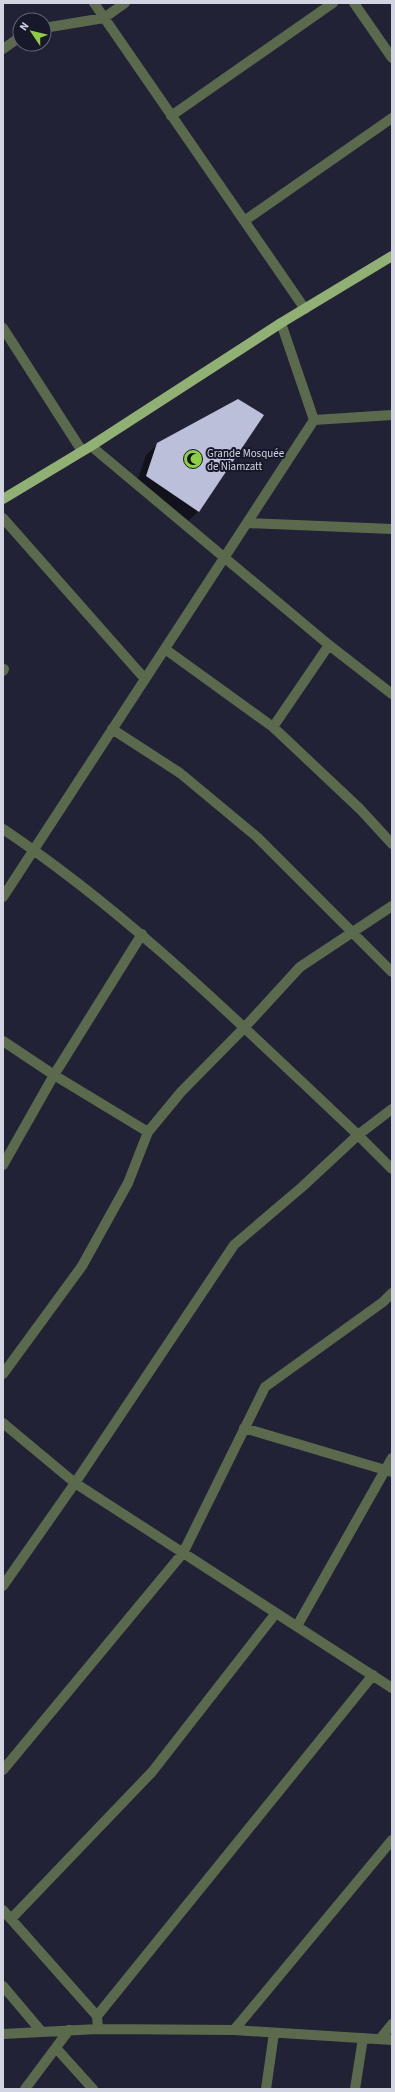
<svg xmlns="http://www.w3.org/2000/svg" width="395" height="2092" font-family="'Source Sans 3',sans-serif">
  <style>
    .shadow { fill: #0007 }
    .building { fill: #bcbfd9 }
    .lines { fill: none; stroke-linecap: round; stroke-linejoin: round }
    .minor { stroke: #5b6a4d; stroke-width: 10 }
    .major { stroke: #91b174; stroke-width: 10 }
    .labels { text-anchor: middle; dominant-baseline: central; stroke-width: 4; stroke-linejoin: round; paint-order: stroke }
    .poi-label { font-size: 11px; fill: #d2d4e1; stroke: #17192b; text-anchor: start }
  </style>
  <rect width="100%" height="100%" fill="#212235"/>
  <!-- shadow -->
  <path class="shadow" d="M 158,444 L 199,511 L 187,522 L 135,487 L 146,455 Z"/>
  <!-- building -->
  <path class="building" d="M 238,399 L 264,415 L 199,512 L 146,476 L 157,443 Z"/>
  <g class="lines">
    <!-- minor -->
    <path class="minor" d="M 94,3 L 305,309
      M 354,3 L 392,58
      M 44,28 L 104,18 L 125,3
      M 3,49 L 20,37
      M 171,116 L 333,3
      M 244,221 L 392,118
      M 281,323 L 314,420
      M 3,328 L 82,451
      M 314,420 L 392,415
      M 91,446 L 329,645 L 392,694
      M 3,518 L 145,679
      M 247,523 L 392,529
      M 165,649 L 273,727 L 360,809 L 392,844
      M 3,671 L 4,669
      M 273,727 L 329,645
      M 112,729 L 180,773 L 257,837 L 392,972
      M 3,829 C 133,916 244,1028 358,1135 L 392,1169
      M 3,897 L 314,420
      M 3,1041 L 54,1075 L 148,1132
      M 3,1165 L 54,1075 L 142,934
      M 3,1374 L 82,1266 L 128,1183 L 148,1132 L 181,1092 L 244,1028 L 300,967 L 392,906
      M 3,1423 L 75,1483 L 392,1688
      M 244,1428 L 392,1472
      M 3,1586 L 75,1483 L 234,1245 L 302,1187 L 358,1135 L 392,1109
      M 297,1626 L 392,1458
      M 3,1770 L 183,1553 L 265,1387 L 383,1302 L 392,1293
      M 3,1910 L 97,2016
      M 11,1919 L 152,1772 L 276,1613
      M 3,1986 L 41,2031
      M 98,2029 L 97,2016 L 373,1675
      M 234,2030 L 392,1840
      M 3,2034 L 98,2029 L 234,2030 L 392,2040
      M 380,2039 L 392,2024
      M 56,2048 L 93,2089
      M 25,2089 L 69,2030
      M 266,2089 L 274,2033
      M 355,2089 L 363,2038"/>
    <!-- major -->
    <path class="major" d="M 3,499 L 91,446 L 281,323 L 392,256"/>
  </g>
  <!-- icons -->
  <defs>
    <g id="mosque-disc" transform="scale(1)"><circle r="9.5" fill="#8ece43" stroke="#17192b"/><path d="M3.5-4.9A6 6 0 1 0 3.5 4.9A5 5 0 1 1 3.5-4.9Z" fill="#111"/></g>
  </defs>
  <g fill-rule="evenodd">
    <use href="#mosque-disc" x="193" y="459"/>
  </g>
  <g class="labels">
    <!-- poi labels -->
    <g class="poi-label">
      <text x="207" y="453">Grande Mosquée<tspan x="207" dy="13">de Niamzatt</tspan></text>
    </g>
  </g>
  <!-- border -->
  <rect width="395" height="2092" fill="none" stroke="#d2d4e1" stroke-width="8"/>
  <!-- north arrow -->
  <g transform="translate(32 32) rotate(305)"><circle r="19" fill="#17192b" stroke="#626474"/>
  <path d="M0-3L7 15L0 10L-7 15Z" fill="#8ece43"/>
  <text y="-6" font-size="11" font-weight="bold" text-anchor="middle" fill="#d2d4e1">N</text>
  </g>
</svg>
